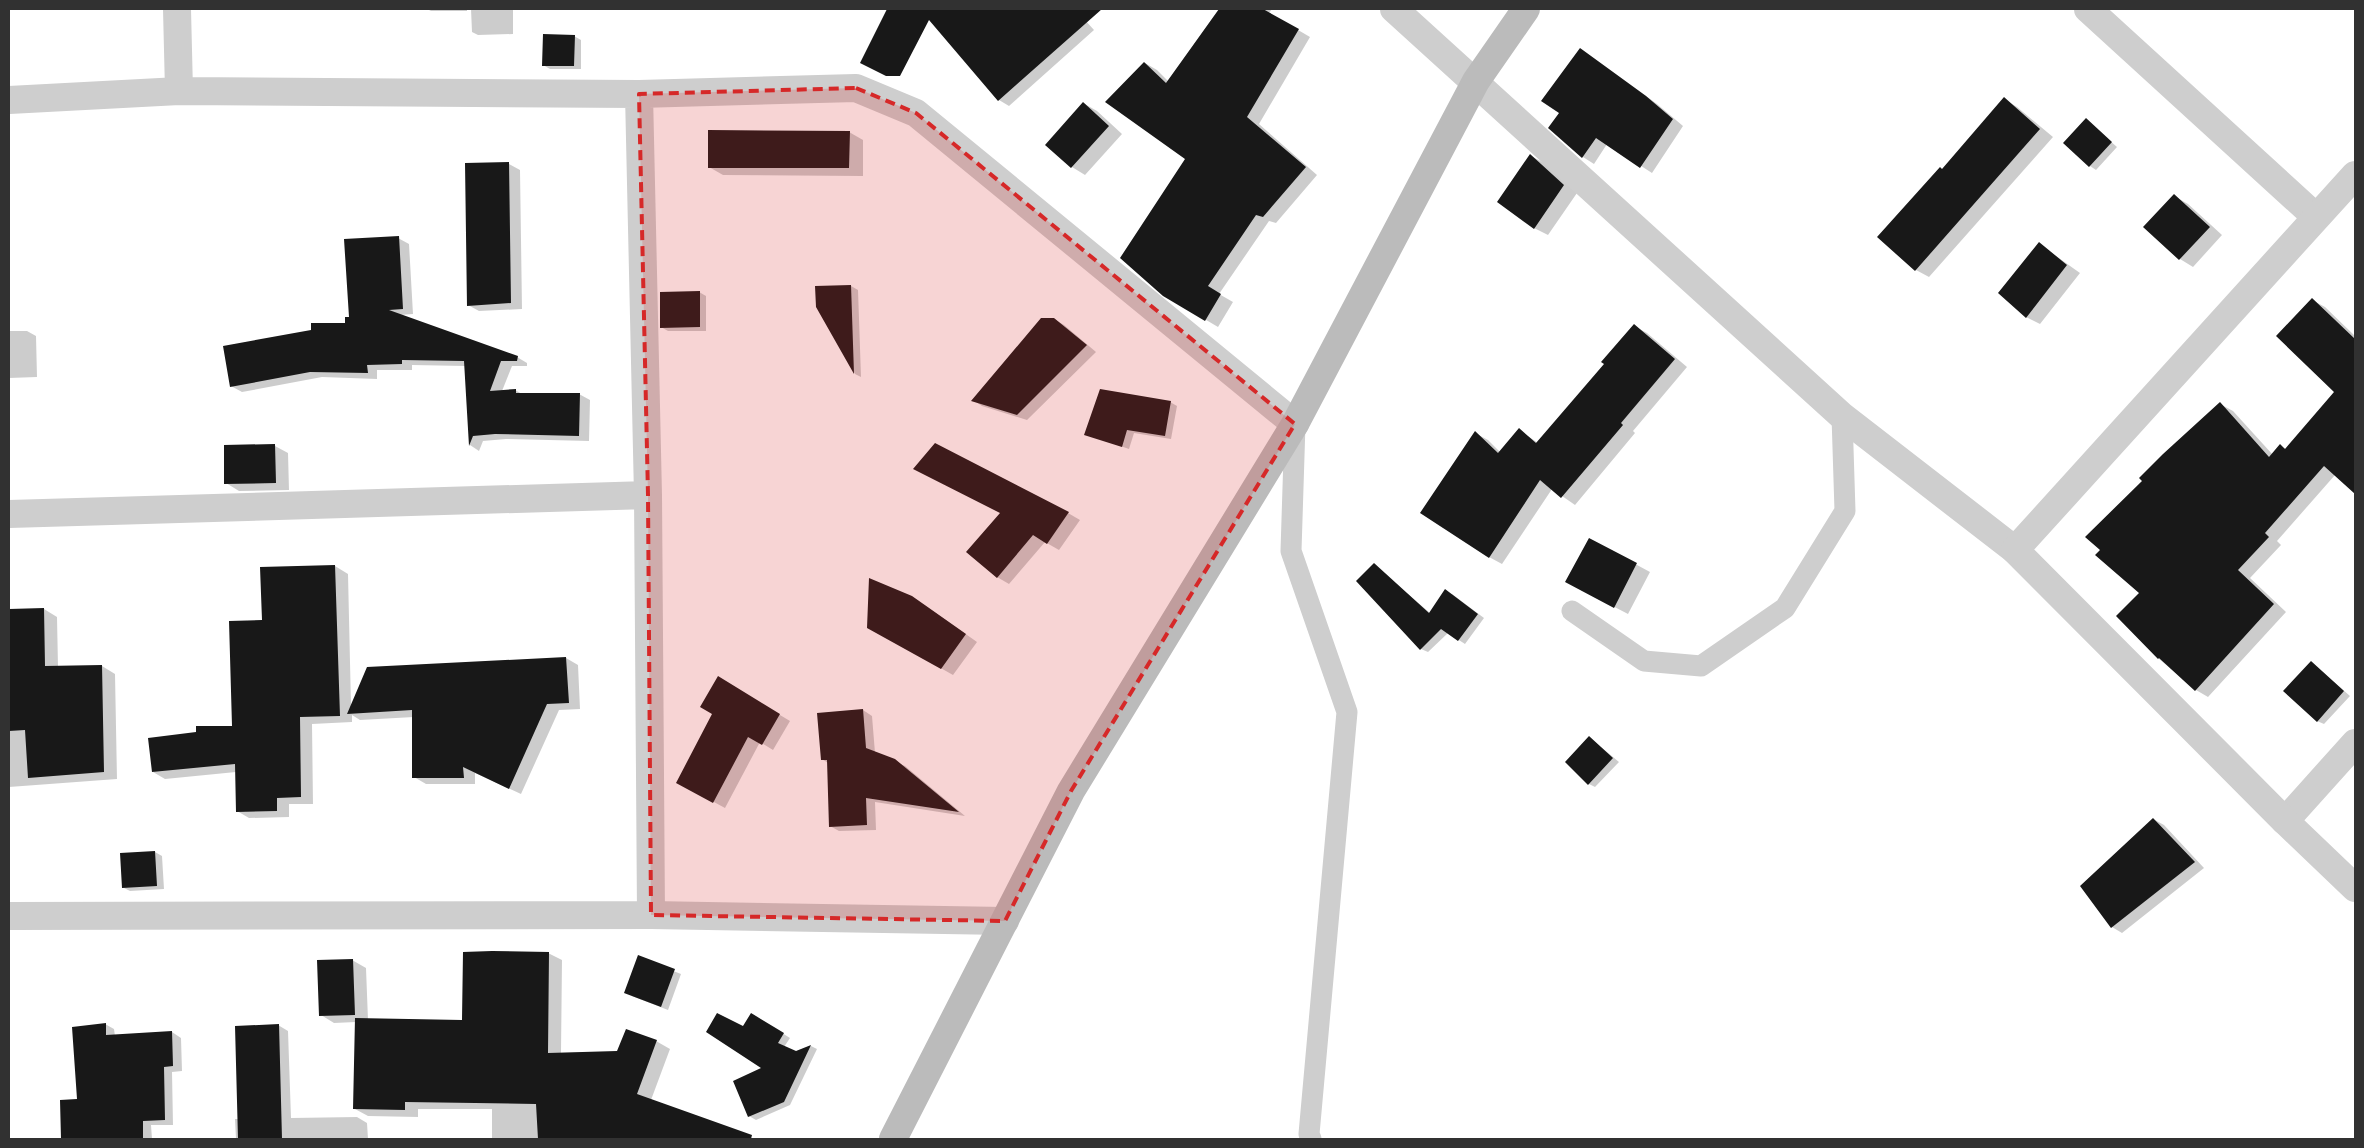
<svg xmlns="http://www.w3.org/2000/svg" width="2364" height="1148" font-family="'Alegreya Sans',sans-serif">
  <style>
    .shadow { fill: #0003 }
    .building { fill: #181818 }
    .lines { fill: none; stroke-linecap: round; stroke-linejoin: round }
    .service { stroke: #cecece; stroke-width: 21 }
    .minor { stroke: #cecece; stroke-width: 28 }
    .tertiary { stroke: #cecece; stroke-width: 28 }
    .secondary { stroke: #bbb; stroke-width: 28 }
    .marked { fill: #d62828; fill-opacity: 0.2; stroke: #d62828; stroke-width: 4; stroke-dasharray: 10 6; stroke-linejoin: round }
  </style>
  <rect width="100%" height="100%" fill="#fff"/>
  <!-- shadow -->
  <path class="shadow" d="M 427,9 L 467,9 L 467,11 L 431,11 Z
    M 471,9 L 513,9 L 513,34 L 478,35 L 472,32 Z
    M 922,9 L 1075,9 L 1094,30 L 1009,106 L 999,100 Z
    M 1219,9 L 1272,9 L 1269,13 L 1310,37 L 1259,124 L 1317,175 L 1276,223 L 1269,221 L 1219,294 L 1233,302 L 1218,327 L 1164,295 L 1187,159 L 1145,63 L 1157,70 L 1168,81 Z
    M 574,36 L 581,40 L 581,69 L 550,69 L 543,65 Z
    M 1581,49 L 1657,104 L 1683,126 L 1652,173 L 1607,144 L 1594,164 L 1583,157 L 1550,128 L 1561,113 Z
    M 2004,99 L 2017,107 L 2053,137 L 1929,277 L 1916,270 L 1943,170 Z
    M 1083,103 L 1097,111 L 1122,134 L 1085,175 L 1072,167 Z
    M 2086,120 L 2117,147 L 2096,170 L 2090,166 Z
    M 849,132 L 863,140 L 863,176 L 723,175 L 709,167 Z
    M 1531,156 L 1544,163 L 1577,193 L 1548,235 L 1534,228 Z
    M 509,164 L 520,170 L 522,309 L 479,311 L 468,305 L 466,165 Z
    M 2174,196 L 2188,204 L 2222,235 L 2193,267 L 2180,259 Z
    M 398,238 L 409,244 L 413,314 L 400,315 L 517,357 L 527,363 L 527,366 L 512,366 L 502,391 L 515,390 L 522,394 L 579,394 L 590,400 L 589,441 L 506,439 L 483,441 L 479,451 L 470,445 L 465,366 L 412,365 L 412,370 L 377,370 L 377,379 L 322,377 L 242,392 L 231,386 L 346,324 Z
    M 2039,244 L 2080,273 L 2040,324 L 2026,317 Z
    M 851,286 L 858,290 L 861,377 L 855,374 L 817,307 Z
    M 699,292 L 706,296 L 706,331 L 668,331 L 661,327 Z
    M 2312,300 L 2325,307 L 2355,336 L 2355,493 L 2335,475 L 2277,541 L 2281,545 L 2250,578 L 2286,612 L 2208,697 L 2196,690 L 2158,658 L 2141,593 L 2220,404 L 2233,411 L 2273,455 L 2280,446 L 2286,449 L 2336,392 Z
    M 1054,319 L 1064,325 L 1096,352 L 1027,420 L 982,406 L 973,400 Z
    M 1634,326 L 1647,333 L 1687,367 L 1633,431 L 1635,433 L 1575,505 L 1552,489 L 1502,564 L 1489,557 L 1475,433 L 1488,440 L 1500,452 L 1519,430 L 1538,443 L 1606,364 Z
    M 9,331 L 27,331 L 36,336 L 37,377 L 9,378 Z
    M 1170,402 L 1177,406 L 1171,439 L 1134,433 L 1129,449 L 1086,434 Z
    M 935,445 L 1068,513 L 1080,520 L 1059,550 L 1045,542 L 1009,584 L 997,577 L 1001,513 Z
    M 275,446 L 288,453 L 289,490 L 239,491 L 226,483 Z
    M 1589,539 L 1650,572 L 1628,614 L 1580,589 Z
    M 1374,565 L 1430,613 L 1452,594 L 1484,618 L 1465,644 L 1448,633 L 1428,652 L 1421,649 Z
    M 335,566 L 348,574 L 351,706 L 368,669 L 566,658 L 578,665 L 580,709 L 559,710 L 521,794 L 475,773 L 475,784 L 426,784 L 414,777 L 414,717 L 360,720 L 352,715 L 352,722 L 312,724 L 313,804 L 289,804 L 289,817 L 249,818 L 237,811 L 236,772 L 165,779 L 153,772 L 234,727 L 264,621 L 262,569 Z
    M 923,604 L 977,642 L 953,675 L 868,627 Z
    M 44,609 L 57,617 L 58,667 L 102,666 L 115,674 L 117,779 L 9,787 L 9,610 Z
    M 2311,662 L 2350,696 L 2324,724 L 2317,721 Z
    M 718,678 L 790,721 L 773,750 L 760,742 L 725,808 L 688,788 L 714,714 Z
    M 863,710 L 872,716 L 875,753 L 905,766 L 965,816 L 875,802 L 876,830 L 839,831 L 830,826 L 828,763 L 822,759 Z
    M 1590,738 L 1619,762 L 1595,787 L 1589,784 Z
    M 2153,819 L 2164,825 L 2204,868 L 2122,933 L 2112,927 Z
    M 155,852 L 162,856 L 164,889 L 130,891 L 124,888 Z
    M 548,953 L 562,960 L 561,1053 L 618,1052 L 656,1041 L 670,1049 L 651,1100 L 741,1132 L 753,1139 L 492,1139 L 492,1109 L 418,1109 L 418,1117 L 368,1116 L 355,1109 L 356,1022 L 334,1023 L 321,1015 L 352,960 L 366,968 L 368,1020 L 464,1021 Z
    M 638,957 L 681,974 L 668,1010 L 632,996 Z
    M 752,1014 L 790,1038 L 784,1047 L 796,1053 L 811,1046 L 817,1049 L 790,1105 L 756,1120 L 749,1116 L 764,1068 L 744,1027 Z
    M 105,1024 L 114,1029 L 115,1036 L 172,1032 L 181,1038 L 182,1071 L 172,1072 L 173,1125 L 151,1125 L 152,1139 L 63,1139 L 61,1101 L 79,1100 Z
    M 278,1025 L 288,1031 L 291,1118 L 357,1117 L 367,1123 L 368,1139 L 236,1139 L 235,1119 L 239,1119 Z"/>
  <!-- building -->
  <path class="building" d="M 887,9 L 1102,9 L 998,101 L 929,20 L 900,76 L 886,76 L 860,63 Z
    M 1219,9 L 1263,9 L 1299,29 L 1247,117 L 1306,167 L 1263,217 L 1256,215 L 1208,286 L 1221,294 L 1205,321 L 1163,296 L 1120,258 L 1185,159 L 1105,102 L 1144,62 L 1166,83 Z
    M 543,34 L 575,35 L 574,66 L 542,66 Z
    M 1580,48 L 1646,96 L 1673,119 L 1640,168 L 1596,138 L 1582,158 L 1548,128 L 1559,113 L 1541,101 Z
    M 2004,97 L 2040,129 L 1915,271 L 1877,237 L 1940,167 L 1942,169 Z
    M 1083,102 L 1109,126 L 1071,168 L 1045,145 Z
    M 2086,118 L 2112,142 L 2089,167 L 2063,143 Z
    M 708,130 L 850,131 L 849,168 L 708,168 Z
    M 1530,154 L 1564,185 L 1534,229 L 1497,202 Z
    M 509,162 L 511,303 L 467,306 L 465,163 Z
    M 2174,194 L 2210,227 L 2179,260 L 2143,227 Z
    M 399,236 L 403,309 L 389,310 L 518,356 L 517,361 L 501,361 L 490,391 L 516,389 L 516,393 L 580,393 L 579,436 L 495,434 L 473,436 L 469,446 L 464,361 L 402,360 L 402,364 L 367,365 L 368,373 L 310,372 L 230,387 L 223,346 L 311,330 L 311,323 L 345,323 L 345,317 L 349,317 L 344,239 Z
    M 2039,242 L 2067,265 L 2026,318 L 1998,293 Z
    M 851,285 L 854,374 L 816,307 L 815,286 Z
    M 700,291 L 700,327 L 660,328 L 660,292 Z
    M 2312,298 L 2355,339 L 2355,494 L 2324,466 L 2265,533 L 2269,537 L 2238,570 L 2274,604 L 2195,691 L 2159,658 L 2158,659 L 2116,616 L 2139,593 L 2095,555 L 2100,550 L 2085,537 L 2142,481 L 2139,478 L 2163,454 L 2220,402 L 2269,457 L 2280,444 L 2285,449 L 2334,392 L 2276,336 Z
    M 1041,318 L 1054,318 L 1087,345 L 1017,415 L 971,401 Z
    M 1634,324 L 1675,359 L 1621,423 L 1623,425 L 1561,498 L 1540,480 L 1489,558 L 1420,513 L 1475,431 L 1498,453 L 1519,428 L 1536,443 L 1604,364 L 1601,362 Z
    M 1100,389 L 1171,401 L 1165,436 L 1127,430 L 1122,447 L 1084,435 Z
    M 935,443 L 1069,512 L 1047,544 L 1033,535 L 997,578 L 966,552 L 1000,513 L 913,469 Z
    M 275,444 L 276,483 L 224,484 L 224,445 Z
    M 1589,538 L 1637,563 L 1614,608 L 1565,582 Z
    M 1374,563 L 1429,613 L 1445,589 L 1478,614 L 1458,641 L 1441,629 L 1420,650 L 1356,581 Z
    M 335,565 L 340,716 L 300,717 L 301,797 L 277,798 L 277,811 L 236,812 L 235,764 L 152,772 L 148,738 L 196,732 L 196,726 L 232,726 L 229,621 L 262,620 L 260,567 Z
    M 869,578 L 912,596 L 966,634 L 941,669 L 867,628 Z
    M 44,608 L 45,666 L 102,665 L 104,772 L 28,778 L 25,730 L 9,731 L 9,609 Z
    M 566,657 L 569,703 L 547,704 L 509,789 L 463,767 L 464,778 L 412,778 L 412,710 L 347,714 L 367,667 Z
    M 2311,661 L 2344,691 L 2317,722 L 2283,691 Z
    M 718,676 L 780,714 L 762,745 L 748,737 L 713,803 L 676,783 L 712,714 L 700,707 Z
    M 863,709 L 866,748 L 895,759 L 959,812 L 866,798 L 867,825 L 829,827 L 827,760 L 821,760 L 817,713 Z
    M 1589,736 L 1613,758 L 1588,785 L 1565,762 Z
    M 2153,818 L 2195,862 L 2111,928 L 2080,886 Z
    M 155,851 L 157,886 L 122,888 L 120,853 Z
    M 492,951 L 549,952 L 548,1053 L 617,1051 L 626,1029 L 657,1040 L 637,1094 L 752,1135 L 751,1139 L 538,1139 L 536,1104 L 405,1102 L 405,1110 L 353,1109 L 355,1018 L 462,1020 L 463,952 Z
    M 638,955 L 675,969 L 661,1007 L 624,993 Z
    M 353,959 L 355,1015 L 319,1016 L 317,960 Z
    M 717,1013 L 743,1026 L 751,1013 L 784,1033 L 778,1043 L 796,1051 L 811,1045 L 784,1102 L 748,1117 L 733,1081 L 761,1068 L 706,1032 Z
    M 106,1023 L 106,1035 L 172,1031 L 173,1066 L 164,1067 L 165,1120 L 143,1121 L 143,1139 L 61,1139 L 60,1100 L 77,1099 L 72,1027 Z
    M 279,1024 L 282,1139 L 238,1139 L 235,1026 Z"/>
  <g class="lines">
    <!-- service -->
    <path class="service" d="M 1295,424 L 1291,551 L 1347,712 L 1309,1134 L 1311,1139
      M 1572,611 L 1644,661 L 1701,666 L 1785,608 L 1845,511 L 1842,416"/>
    <!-- minor -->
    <path class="minor" d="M 177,9 L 179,91
      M 1394,9 L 1842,416 L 2015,550
      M 2088,9 L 2316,217
      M 639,94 L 648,495 L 651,915
      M 9,100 L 179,91 L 639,94 L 856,88 L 916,113 L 1295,424
      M 9,514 L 648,495
      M 2285,821 L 2355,743
      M 9,916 L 651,915 L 1005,921"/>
    <!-- tertiary -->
    <path class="tertiary" d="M 2355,175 L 2015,550 L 2285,821 L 2355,888"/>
    <!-- secondary -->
    <path class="secondary" d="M 893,1139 L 1071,791 L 1295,424 L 1476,81 L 1526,9"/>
  </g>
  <!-- marked area -->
  <path class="marked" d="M 856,88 L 916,113 L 1295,424 L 1071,791 L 1005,921 L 651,915 L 648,495 L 639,94 Z"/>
  <!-- border -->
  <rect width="2364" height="1148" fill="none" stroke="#313131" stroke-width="20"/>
</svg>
